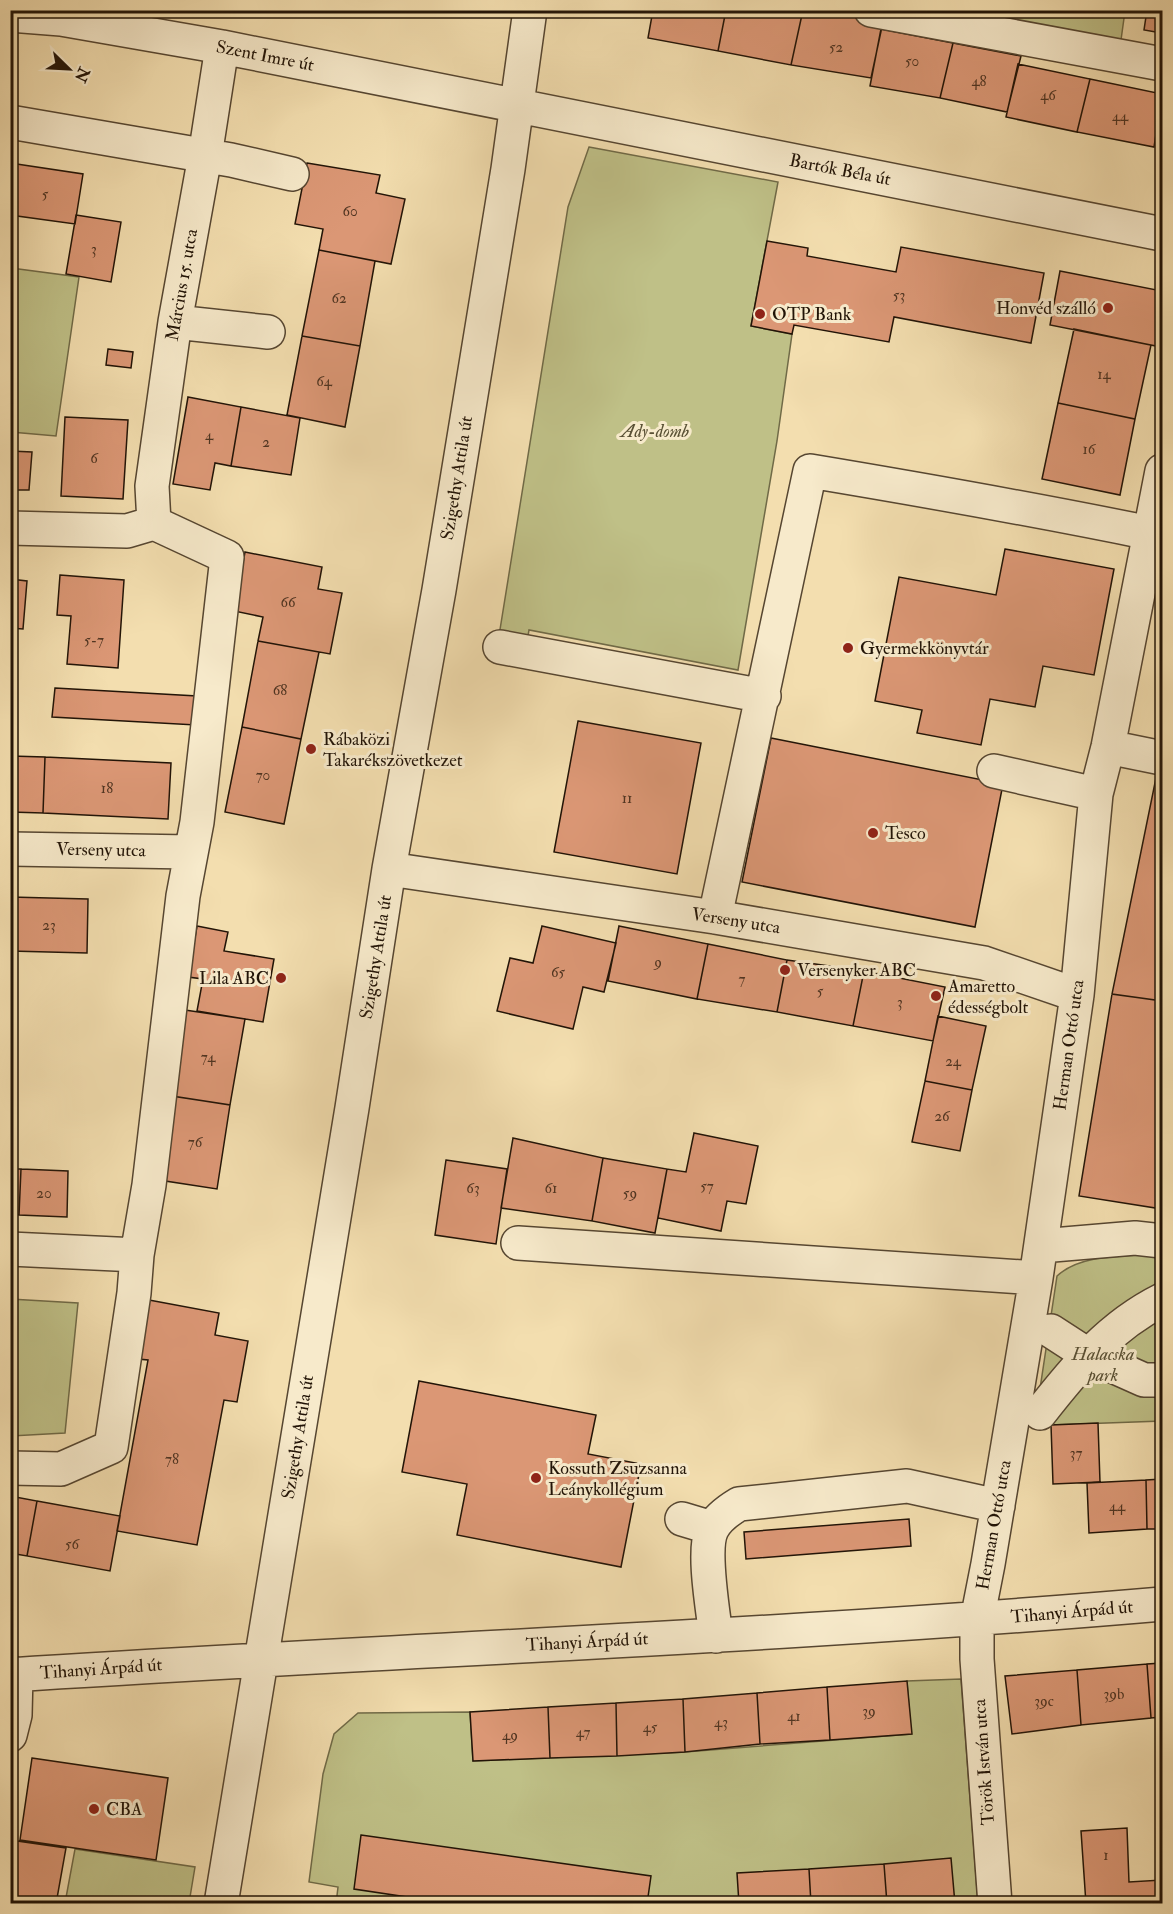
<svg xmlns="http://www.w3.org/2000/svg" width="1173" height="1914" font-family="'IM FELL Double Pica',serif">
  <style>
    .green { fill: #bfc087; stroke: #706a47; stroke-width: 1.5 }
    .building { fill: #db9775; stroke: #221407; stroke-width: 1.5 }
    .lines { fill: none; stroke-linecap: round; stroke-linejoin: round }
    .minor-casing { stroke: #564631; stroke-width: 36 }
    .minor { stroke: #f7eacb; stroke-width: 33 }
    .poi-dot { fill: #8f2418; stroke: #f7eacb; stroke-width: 2 }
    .labels { text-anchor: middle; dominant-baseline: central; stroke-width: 6; stroke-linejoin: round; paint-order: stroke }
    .number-label { font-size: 15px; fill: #503522 }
    .street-label { font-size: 18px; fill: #221407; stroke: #f7eacb }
    .poi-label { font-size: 18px; fill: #221407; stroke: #f7eacb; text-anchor: start }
    .park-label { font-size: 18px; font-style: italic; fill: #595034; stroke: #f7eacb }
  </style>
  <rect width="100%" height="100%" fill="#f3deaf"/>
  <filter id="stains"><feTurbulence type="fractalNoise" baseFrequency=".00333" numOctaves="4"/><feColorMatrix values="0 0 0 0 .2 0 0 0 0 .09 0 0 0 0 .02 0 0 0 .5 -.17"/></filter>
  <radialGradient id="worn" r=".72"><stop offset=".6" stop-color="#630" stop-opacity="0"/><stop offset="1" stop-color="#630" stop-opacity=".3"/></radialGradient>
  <!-- green -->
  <path class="green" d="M 951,11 L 1125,11 L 1121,40 Z
    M 589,147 L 778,182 L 751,326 L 792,334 L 777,441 L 738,670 L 529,630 L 525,652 L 498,642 L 568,207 Z
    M 11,268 L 79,277 L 56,436 L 11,432 Z
    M 1159,1254 L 1162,1254 L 1162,1421 L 1051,1425 L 1035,1422 L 1057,1276 C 1082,1253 1126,1257 1159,1254 Z
    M 10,1299 L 78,1303 L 65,1433 L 11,1436 Z
    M 961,1679 L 978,1903 L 336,1904 L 338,1887 L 309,1882 L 323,1774 L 334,1734 L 358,1713 L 470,1712 L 473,1761 L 685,1752 L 911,1734 L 907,1681 Z
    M 75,1849 L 195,1867 L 189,1903 L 65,1903 Z"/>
  <!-- building -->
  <path class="building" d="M 426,10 L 456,10 L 456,14 Z
    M 653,10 L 726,10 L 718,51 L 648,38 Z
    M 726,10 L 803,10 L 791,65 L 718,51 Z
    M 803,10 L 827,10 L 883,22 L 871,78 L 791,65 Z
    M 1147,10 L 1162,10 L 1162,33 L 1144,30 Z
    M 881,29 L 953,43 L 940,98 L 870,86 Z
    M 953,43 L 1021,56 L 1007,112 L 940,98 Z
    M 1018,64 L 1090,79 L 1077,132 L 1006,117 Z
    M 1090,79 L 1162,94 L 1154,147 L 1077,132 Z
    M 10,163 L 83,174 L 75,224 L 10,215 Z
    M 307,163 L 380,175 L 376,193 L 405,199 L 391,264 L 319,250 L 323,229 L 295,224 Z
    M 76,215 L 121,222 L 111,282 L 66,274 Z
    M 767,241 L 808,248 L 807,256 L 896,272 L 901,247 L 1044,273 L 1031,343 L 894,317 L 889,342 L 794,325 L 792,334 L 751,326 Z
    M 319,250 L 375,261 L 360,346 L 302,336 Z
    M 1060,271 L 1162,291 L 1161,347 L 1050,325 Z
    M 1074,329 L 1151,345 L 1135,419 L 1058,403 Z
    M 302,336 L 360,346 L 345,427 L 287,415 Z
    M 108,349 L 133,352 L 131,368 L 106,365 Z
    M 188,397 L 241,407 L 231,466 L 215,463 L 210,490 L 173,484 Z
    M 1058,403 L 1135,419 L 1120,495 L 1042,479 Z
    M 241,407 L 300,418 L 291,475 L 231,466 Z
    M 65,417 L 128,420 L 123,499 L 61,496 Z
    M 10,451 L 32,452 L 29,490 L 10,490 Z
    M 1005,549 L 1114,569 L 1094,675 L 1043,666 L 1035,707 L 990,699 L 981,745 L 917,733 L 922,710 L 875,701 L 899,577 L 996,595 Z
    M 245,552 L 322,567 L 318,589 L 342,593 L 330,654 L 258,641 L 263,617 L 234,611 Z
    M 60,575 L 124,580 L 118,668 L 67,664 L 71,616 L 57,615 Z
    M 10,579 L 27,581 L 23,629 L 10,628 Z
    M 258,641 L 319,652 L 301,739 L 242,727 Z
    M 55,688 L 197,696 L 196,725 L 52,717 Z
    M 578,721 L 701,743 L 677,874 L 554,852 Z
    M 242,727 L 301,739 L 284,824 L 225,812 Z
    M 771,738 L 1003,784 L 975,927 L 742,882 Z
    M 10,756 L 45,757 L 43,813 L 10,812 Z
    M 45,757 L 171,763 L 168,819 L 43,813 Z
    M 1158,768 L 1162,768 L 1162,1001 L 1112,994 Z
    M 10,897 L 88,899 L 87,953 L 10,951 Z
    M 197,926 L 228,932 L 224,951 L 274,959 L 263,1022 L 197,1011 L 203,979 L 188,977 Z
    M 542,926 L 616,943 L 604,992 L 583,987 L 573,1029 L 497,1011 L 510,958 L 533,963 Z
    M 619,926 L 708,944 L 697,999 L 608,981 Z
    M 708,944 L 787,960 L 777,1012 L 697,999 Z
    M 787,960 L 864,971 L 853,1026 L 777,1012 Z
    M 864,971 L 945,987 L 933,1041 L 853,1026 Z
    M 1112,994 L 1162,1001 L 1162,1209 L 1079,1196 Z
    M 185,1010 L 245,1019 L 230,1105 L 172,1096 Z
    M 938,1016 L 986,1026 L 972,1090 L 925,1081 Z
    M 925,1081 L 972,1090 L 960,1151 L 912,1142 Z
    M 172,1096 L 230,1105 L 217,1189 L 159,1180 Z
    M 694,1133 L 758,1146 L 746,1204 L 727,1201 L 721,1231 L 658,1218 L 667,1169 L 686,1172 Z
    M 513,1138 L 603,1158 L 592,1221 L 501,1208 Z
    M 603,1158 L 667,1169 L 655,1233 L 592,1221 Z
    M 446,1160 L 507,1169 L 496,1244 L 435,1235 Z
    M 10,1169 L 21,1169 L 19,1215 L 10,1214 Z
    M 21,1169 L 68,1171 L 67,1217 L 19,1215 Z
    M 149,1300 L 219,1313 L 215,1335 L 248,1341 L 237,1402 L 224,1400 L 197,1545 L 117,1531 L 148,1360 L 138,1359 Z
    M 419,1381 L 596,1415 L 588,1454 L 641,1464 L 621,1567 L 457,1535 L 467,1484 L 402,1472 Z
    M 1098,1423 L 1100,1482 L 1053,1484 L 1051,1425 Z
    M 1162,1479 L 1162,1529 L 1147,1529 L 1146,1480 Z
    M 1146,1480 L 1147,1529 L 1089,1533 L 1087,1483 Z
    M 10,1496 L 37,1501 L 27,1556 L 10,1553 Z
    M 37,1501 L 120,1516 L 110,1571 L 27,1556 Z
    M 909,1519 L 911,1546 L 746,1559 L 744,1532 Z
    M 1162,1663 L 1162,1717 L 1151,1718 L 1147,1664 Z
    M 1147,1664 L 1151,1718 L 1081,1725 L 1077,1670 Z
    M 1077,1670 L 1081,1725 L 1012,1734 L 1005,1676 Z
    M 907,1681 L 912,1734 L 830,1740 L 827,1687 Z
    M 827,1687 L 830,1740 L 760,1744 L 757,1693 Z
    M 757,1693 L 760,1744 L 685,1752 L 683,1699 Z
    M 683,1699 L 685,1752 L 617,1756 L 616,1703 Z
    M 616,1703 L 617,1756 L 550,1758 L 548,1707 Z
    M 548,1707 L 550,1758 L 473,1761 L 470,1712 Z
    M 32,1758 L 168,1778 L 156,1860 L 20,1840 Z
    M 1127,1828 L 1129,1882 L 1162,1880 L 1162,1900 L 1149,1901 L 1149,1904 L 1086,1904 L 1081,1831 Z
    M 361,1835 L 651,1876 L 647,1904 L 454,1904 L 354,1889 Z
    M 10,1840 L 66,1848 L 56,1904 L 10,1904 Z
    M 951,1858 L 955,1904 L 887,1904 L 884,1864 Z
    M 884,1864 L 887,1904 L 811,1904 L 809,1869 Z
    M 809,1869 L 811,1904 L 739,1904 L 737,1873 Z"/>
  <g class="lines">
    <!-- minor casing -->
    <g class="minor-casing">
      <path id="minor" d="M 871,10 L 1162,64
        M 10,15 L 61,19 L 222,47 L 1162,234
        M 10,122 L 231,160 L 292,174
        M 175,322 L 268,332
        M 154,523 L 152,486 L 175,322 L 205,156 L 222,47
        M 10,528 L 127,531 L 154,523 L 227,557 L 197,822 L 183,896 L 149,1185 L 137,1255 L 134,1293 L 111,1447 L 61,1469 L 10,1468
        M 500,647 L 764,696
        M 1108,747 L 1162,758
        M 994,771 L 1096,794
        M 10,849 L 191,852
        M 389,869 L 715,917 L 984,963 L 1077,995
        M 715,917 L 810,471 C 924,490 1037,510 1150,533
        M 518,1243 L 1036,1278
        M 1041,1246 L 1135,1238 L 1162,1241
        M 10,1249 L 137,1255
        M 1051,1331 L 1088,1355 L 1144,1380 L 1162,1380
        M 1040,1413 C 1076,1367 1110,1326 1162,1300
        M 682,1519 L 712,1528
        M 716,1636 C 713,1611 702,1549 712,1529 C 717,1519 729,1510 739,1504 L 907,1486 L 998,1506
        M 10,1675 C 394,1650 779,1637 1162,1604
        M 10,1735 L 15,1715 L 16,1674
        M 221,1904 L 352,1108 L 389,869 L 439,590 L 508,169 L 530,10
        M 995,1904 L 977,1659 L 977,1620 L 988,1564 L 1036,1278 L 1077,995 L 1096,794 L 1108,747 L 1162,471"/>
    </g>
    <!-- minor -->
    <use href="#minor" class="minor"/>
  </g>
  <!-- markers -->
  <g class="poi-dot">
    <circle cx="1108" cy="308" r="6"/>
    <circle cx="760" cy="314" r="6"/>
    <circle cx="848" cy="648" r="6"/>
    <circle cx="311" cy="749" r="6"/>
    <circle cx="873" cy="833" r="6"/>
    <circle cx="785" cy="970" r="6"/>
    <circle cx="281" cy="978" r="6"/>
    <circle cx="936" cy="996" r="6"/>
    <circle cx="536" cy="1478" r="6"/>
    <circle cx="94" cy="1809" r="6"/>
  </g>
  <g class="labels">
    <!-- number labels -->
    <g class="number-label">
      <text x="836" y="47">52</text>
      <text x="912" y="61">50</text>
      <text x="979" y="81">48</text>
      <text x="1048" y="95">46</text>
      <text x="1120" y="116">44</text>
      <text x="45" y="194">5</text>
      <text x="350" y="211">60</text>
      <text x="94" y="249">3</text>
      <text x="899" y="295">53</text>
      <text x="339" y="298">62</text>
      <text x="1104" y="374">14</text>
      <text x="324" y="381">64</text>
      <text x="209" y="435">4</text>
      <text x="266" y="442">2</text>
      <text x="1089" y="449">16</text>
      <text x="94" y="458">6</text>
      <text x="288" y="602">66</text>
      <text x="94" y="640">5-7</text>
      <text x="280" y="690">68</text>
      <text x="263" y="775">70</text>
      <text x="107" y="788">18</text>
      <text x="627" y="798">11</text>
      <text x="49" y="925">23</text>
      <text x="658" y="962">9</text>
      <text x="558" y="972">65</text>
      <text x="742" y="979">7</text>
      <text x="820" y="991">5</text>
      <text x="900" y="1002">3</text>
      <text x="208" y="1057">74</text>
      <text x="953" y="1061">24</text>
      <text x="942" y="1116">26</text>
      <text x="195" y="1142">76</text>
      <text x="707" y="1186">57</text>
      <text x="473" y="1188">63</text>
      <text x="551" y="1188">61</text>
      <text x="44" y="1193">20</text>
      <text x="630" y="1193">59</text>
      <text x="1076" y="1453">37</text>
      <text x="172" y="1459">78</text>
      <text x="1117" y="1506">44</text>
      <text x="72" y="1544">56</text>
      <text x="1114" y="1694">39b</text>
      <text x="1044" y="1701">39c</text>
      <text x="869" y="1711">39</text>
      <text x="794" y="1716">41</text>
      <text x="721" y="1722">43</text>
      <text x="650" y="1727">45</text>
      <text x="583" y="1732">47</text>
      <text x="510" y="1735">49</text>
      <text x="1106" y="1855">1</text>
    </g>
    <!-- street labels -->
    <g class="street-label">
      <text transform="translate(265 56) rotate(11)">Szent Imre út</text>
      <text transform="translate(840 170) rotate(11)">Bartók Béla út</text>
      <text transform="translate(182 285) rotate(-80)">Március 15. utca</text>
      <text transform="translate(457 478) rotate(-81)">Szigethy Attila út</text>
      <text transform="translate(101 850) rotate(1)">Verseny utca</text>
      <text transform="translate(736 921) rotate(9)">Verseny utca</text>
      <text transform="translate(376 957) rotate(-81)">Szigethy Attila út</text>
      <text transform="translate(1069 1045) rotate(-82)">Herman Ottó utca</text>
      <text transform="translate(298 1437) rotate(-81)">Szigethy Attila út</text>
      <text transform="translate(994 1525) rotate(-80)">Herman Ottó utca</text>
      <text transform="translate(1072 1612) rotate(-5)">Tihanyi Árpád út</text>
      <text transform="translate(587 1642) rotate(-3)">Tihanyi Árpád út</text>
      <text transform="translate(101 1669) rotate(-4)">Tihanyi Árpád út</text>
      <text transform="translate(984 1762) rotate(-94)">Török István utca</text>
    </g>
    <!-- poi labels -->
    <g class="poi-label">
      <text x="1096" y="308" text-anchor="end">Honvéd szálló</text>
      <text x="772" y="314">OTP Bank</text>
      <text x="860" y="648">Gyermekkönyvtár</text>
      <text x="323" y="739">Rábaközi<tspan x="323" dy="21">Takarékszövetkezet</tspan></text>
      <text x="885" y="833">Tesco</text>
      <text x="797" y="970">Versenyker ABC</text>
      <text x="269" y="978" text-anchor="end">Lila ABC</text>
      <text x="948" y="986">Amaretto<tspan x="948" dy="21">édességbolt</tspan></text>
      <text x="548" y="1468">Kossuth Zsuzsanna<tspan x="548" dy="21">Leánykollégium</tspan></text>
      <text x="106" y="1809">CBA</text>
    </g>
    <!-- park labels -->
    <g class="park-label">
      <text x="655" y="431">Ady-domb</text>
      <text x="1103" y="1354">Halacska<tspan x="1103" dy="21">park</tspan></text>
    </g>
  </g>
  <!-- margin -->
  <rect width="1173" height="1914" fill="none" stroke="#f3deaf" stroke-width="36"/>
  <rect x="12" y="12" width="1149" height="1890" fill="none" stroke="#221407" stroke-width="3"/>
  <rect x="18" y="18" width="1137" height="1878" fill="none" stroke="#221407" stroke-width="1.5"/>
  <!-- north arrow -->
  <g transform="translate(69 69) rotate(114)" stroke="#f7eacb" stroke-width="4.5" paint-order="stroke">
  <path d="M0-4.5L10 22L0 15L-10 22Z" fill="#221407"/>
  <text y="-9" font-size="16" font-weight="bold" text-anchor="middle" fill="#221407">N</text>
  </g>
  <rect width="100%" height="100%" filter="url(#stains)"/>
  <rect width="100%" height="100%" fill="url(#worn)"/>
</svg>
